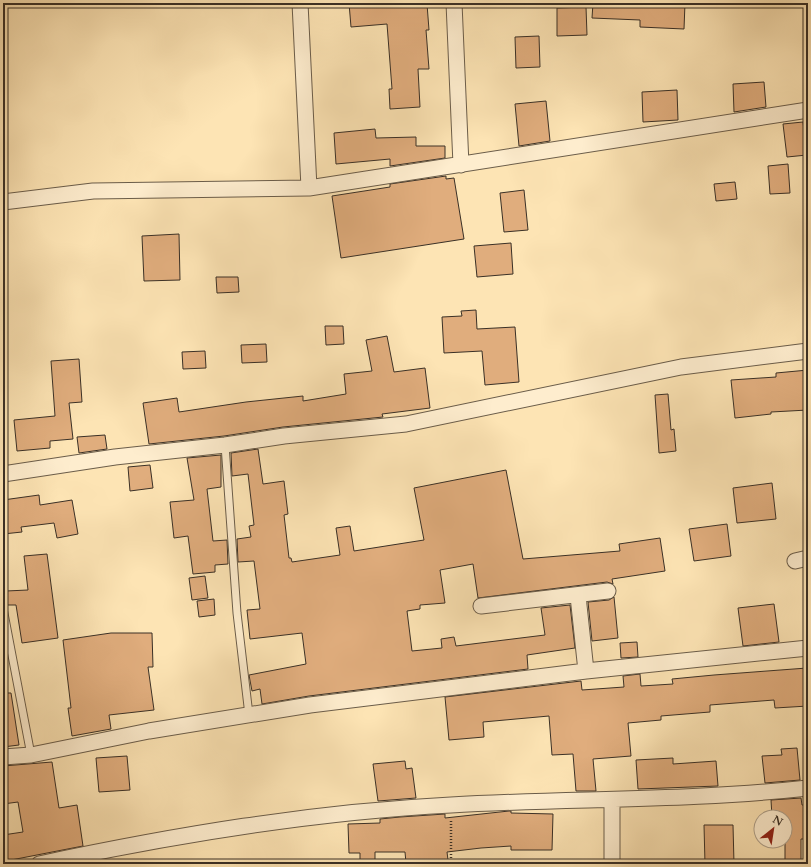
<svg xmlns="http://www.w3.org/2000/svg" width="811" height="867" font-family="Cardo,serif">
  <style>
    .building { fill: #e0ad7d; stroke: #3a3026 }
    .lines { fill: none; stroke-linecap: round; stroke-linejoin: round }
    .service-casing { stroke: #6b5d4a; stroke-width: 9 }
    .minor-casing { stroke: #6b5d4a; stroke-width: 17 }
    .path { stroke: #3a3026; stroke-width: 2.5; stroke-dasharray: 1 2; stroke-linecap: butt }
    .service { stroke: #feedce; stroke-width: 7 }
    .minor { stroke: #feedce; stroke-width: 15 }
  </style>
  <rect width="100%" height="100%" fill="#fde4b4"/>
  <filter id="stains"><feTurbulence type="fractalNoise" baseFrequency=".005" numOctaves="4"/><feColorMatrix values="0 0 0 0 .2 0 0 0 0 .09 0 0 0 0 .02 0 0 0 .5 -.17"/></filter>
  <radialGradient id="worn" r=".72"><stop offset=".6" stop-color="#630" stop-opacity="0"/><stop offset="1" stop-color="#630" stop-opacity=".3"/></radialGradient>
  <!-- building -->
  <path class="building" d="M 349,3 L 379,3 L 379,7 L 427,4 L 429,30 L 426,30 L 429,69 L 418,69 L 420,107 L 390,109 L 389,89 L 392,89 L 387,24 L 351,27 Z
    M 593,3 L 685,3 L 684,29 L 640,27 L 640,20 L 592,18 Z
    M 586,7 L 587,35 L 557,36 L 557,8 Z
    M 539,36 L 540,67 L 516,68 L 515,37 Z
    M 764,82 L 766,107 L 734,112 L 733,84 Z
    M 677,90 L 678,120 L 643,122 L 642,92 Z
    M 546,101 L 550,141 L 519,146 L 515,104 Z
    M 803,122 L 807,155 L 787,157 L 783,124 Z
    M 375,129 L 376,138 L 416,137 L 416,146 L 445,146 L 445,158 L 390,166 L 390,159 L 336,164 L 334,133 Z
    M 788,164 L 790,193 L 770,194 L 768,166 Z
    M 446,176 L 446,179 L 454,178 L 464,239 L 341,258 L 332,196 L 390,187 L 390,184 Z
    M 735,182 L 737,199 L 716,201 L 714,184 Z
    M 524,190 L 528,230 L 504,232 L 500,193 Z
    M 179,234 L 180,280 L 144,281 L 142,236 Z
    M 511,243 L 513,274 L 477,277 L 474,246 Z
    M 216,277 L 238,277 L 239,292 L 217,293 Z
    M 476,310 L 477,329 L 515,327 L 519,382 L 485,385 L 482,351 L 444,353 L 442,317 L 462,316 L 461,311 Z
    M 325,326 L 343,326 L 344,344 L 326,345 Z
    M 387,336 L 394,372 L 425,368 L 430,408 L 382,414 L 383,417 L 283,427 L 224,436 L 149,444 L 143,403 L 177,398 L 179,412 L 246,402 L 303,396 L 303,401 L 346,394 L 344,374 L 372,371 L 366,340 Z
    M 266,344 L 267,362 L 242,363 L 241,345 Z
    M 205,351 L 206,368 L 183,369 L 182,352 Z
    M 79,359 L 82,402 L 69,403 L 73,439 L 50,441 L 50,448 L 17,451 L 14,420 L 55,416 L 51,361 Z
    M 808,370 L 808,410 L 771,412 L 771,414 L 735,418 L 731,380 L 776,377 L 776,373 Z
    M 668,394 L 671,430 L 674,429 L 676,451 L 659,453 L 655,395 Z
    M 105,435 L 107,449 L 79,453 L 77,437 Z
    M 258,449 L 263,484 L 284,481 L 288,514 L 284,515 L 289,558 L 291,558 L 292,562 L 340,555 L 336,528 L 350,526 L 354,551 L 424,540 L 414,488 L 506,470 L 523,559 L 620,551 L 619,544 L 660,538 L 665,571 L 612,579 L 613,584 L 607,582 L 478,598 L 473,564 L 440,570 L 445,603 L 420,605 L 420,609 L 407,611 L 412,651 L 442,648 L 441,639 L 454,637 L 456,646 L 545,635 L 541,608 L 570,605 L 575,648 L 527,655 L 528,669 L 309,696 L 262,704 L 260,689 L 252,691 L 249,675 L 306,664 L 302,633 L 250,639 L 247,610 L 260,609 L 254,561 L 238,562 L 237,539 L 251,537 L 249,526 L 254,525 L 248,474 L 232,476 L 231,453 Z
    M 221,455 L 221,487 L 207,489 L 213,541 L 227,540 L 228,564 L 215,565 L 215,572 L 193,574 L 188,536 L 174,538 L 170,502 L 194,500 L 187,458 Z
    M 150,465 L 153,488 L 130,491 L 128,467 Z
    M 772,483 L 776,519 L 737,523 L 733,488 Z
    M 39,495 L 40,505 L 72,500 L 78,534 L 57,538 L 54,523 L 21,527 L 22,532 L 3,534 L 3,500 Z
    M 727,524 L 731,556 L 694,561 L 689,529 Z
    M 47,554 L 58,638 L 22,643 L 16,605 L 7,605 L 6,591 L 28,590 L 24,556 Z
    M 205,576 L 208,598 L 192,600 L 189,578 Z
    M 614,597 L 618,638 L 592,641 L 588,602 L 609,600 Z
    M 214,599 L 215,615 L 199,617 L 197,601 Z
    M 774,604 L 779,642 L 743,646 L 738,608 Z
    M 111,633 L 152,633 L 153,667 L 148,667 L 154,710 L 109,715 L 111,729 L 72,736 L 68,708 L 71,708 L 63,640 Z
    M 637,642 L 638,657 L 621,658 L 620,643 Z
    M 807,668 L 808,706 L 775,708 L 774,700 L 710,705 L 710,712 L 661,716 L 661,720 L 628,723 L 631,756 L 593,759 L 596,791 L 576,791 L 573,754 L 552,755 L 549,716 L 483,722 L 484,737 L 449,740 L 445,697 L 581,681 L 582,690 L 624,687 L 623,676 L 640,674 L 641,686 L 673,684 L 672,679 L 714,675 Z
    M 3,693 L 11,693 L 19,745 L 3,747 Z
    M 797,748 L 800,780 L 765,783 L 762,756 L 782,755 L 781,749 Z
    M 127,756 L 130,790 L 99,792 L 96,758 Z
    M 673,758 L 673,764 L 716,761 L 718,786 L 638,789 L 636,760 Z
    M 405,761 L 406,769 L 412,768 L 416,798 L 378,801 L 373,764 Z
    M 52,762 L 59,808 L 77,805 L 83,846 L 6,861 L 3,835 L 23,832 L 18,802 L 3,804 L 3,766 Z
    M 801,798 L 802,805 L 805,805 L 806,839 L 801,839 L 801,864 L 785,864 L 785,817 L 772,817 L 771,800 Z
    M 509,811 L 511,811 L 511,813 L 553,814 L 552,850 L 511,850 L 511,846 L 481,848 L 447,852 L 448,860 L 406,863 L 405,852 L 375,852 L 375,860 L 360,860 L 360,853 L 349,853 L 348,824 L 380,823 L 380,819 L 400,817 L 445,814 L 445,818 Z
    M 704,825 L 733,825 L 734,864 L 705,864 Z"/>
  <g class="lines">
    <!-- service casing -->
    <g class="service-casing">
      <path id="service" d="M 225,445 L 237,613 L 249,715
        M 3,608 L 31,755"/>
    </g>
    <!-- minor casing -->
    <g class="minor-casing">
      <path id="minor" d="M 300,3 L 309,188
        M 454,3 L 461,165
        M 3,202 L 93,191 L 309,188 L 808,110
        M 3,474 L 115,457 L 225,445 L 284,436 L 406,424 L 681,367 L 808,351
        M 795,561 L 808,558
        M 578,596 L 586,671
        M 481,606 L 608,591
        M 3,757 L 31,755 L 149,731 L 310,705 L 586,671 L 808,648
        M 612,800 L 612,864
        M 39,864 C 175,835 312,812 451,805 C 570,798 689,801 808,788"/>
    </g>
    <!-- path -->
    <path class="path" d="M 451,864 L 451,821"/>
    <!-- service -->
    <use href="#service" class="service"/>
    <!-- minor -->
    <use href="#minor" class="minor"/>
  </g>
  <!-- margin -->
  <rect width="811" height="867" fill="none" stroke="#fde4b4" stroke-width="16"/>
  <rect x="4" y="4" width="803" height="859" fill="none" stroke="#3a3026" stroke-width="2"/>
  <rect x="8" y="8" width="795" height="851" fill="none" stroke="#3a3026"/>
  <!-- north arrow -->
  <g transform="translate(773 829) rotate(30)"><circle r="19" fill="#feedce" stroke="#b0a18b"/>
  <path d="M0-3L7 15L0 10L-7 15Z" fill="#8f2418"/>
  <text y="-6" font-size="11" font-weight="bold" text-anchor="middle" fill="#3a3026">N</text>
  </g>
  <rect width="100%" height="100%" filter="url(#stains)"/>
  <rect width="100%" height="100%" fill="url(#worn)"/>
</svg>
